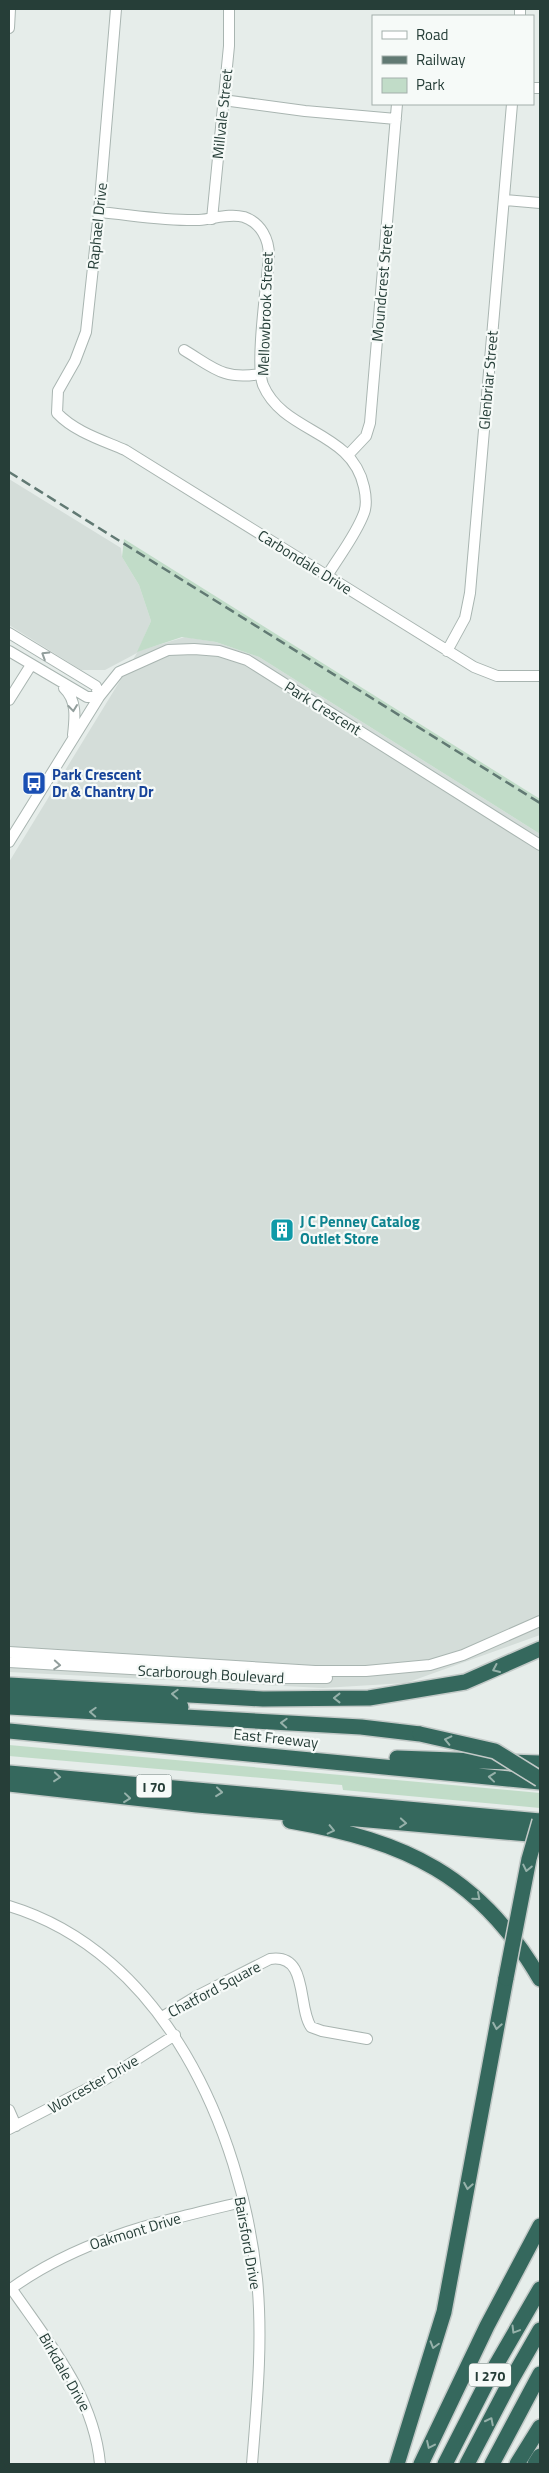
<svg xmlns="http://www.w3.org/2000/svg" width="549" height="2473" font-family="'Titillium Web',sans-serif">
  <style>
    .built { fill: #d4ddd9 }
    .green { fill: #c1dcc8 }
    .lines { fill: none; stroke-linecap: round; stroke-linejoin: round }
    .minor-casing { stroke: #a9b5b1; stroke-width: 12 }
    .highway-casing { stroke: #c2c9c7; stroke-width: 18 }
    .minor { stroke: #fff; stroke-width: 10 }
    .highway { stroke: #35685d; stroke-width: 15 }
    .rail { stroke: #617973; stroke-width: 2.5; stroke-dasharray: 10 5; stroke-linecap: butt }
    .highway-bridge-casing { stroke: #c2c9c7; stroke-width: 18; stroke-linecap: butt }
    .highway-bridge { stroke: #35685d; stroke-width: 15 }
    .oneway { stroke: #929e9c }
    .oneway2 { stroke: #96b1aa }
    .labels { text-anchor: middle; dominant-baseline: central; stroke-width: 4.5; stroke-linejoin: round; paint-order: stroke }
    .shield { fill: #f6faf8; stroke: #647672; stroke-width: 1 }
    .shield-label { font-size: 14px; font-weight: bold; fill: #263e38 }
    .street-label { font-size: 15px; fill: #263e38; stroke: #f6faf8 }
    .transit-label { font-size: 15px; font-weight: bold; fill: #164399; stroke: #f6faf8; text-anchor: start }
    .culture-label { font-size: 15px; font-weight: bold; fill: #0d838f; stroke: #f6faf8; text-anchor: start }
  </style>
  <rect width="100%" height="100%" fill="#e6edea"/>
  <!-- built -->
  <path class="built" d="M 9,479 L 121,548 L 122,557 L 139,585 L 151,621 L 138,651 L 185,637 L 216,642 L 259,657 L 540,834 L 540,1635 L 406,1683 L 323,1688 L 9,1672 L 9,862 L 137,653 L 105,670 L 81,670 L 9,625 Z"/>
  <!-- green -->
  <path class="green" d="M 124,539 L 540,799 L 540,834 L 259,657 L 216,642 L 182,637 L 137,652 L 151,621 L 139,585 L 122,557 Z
    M 9,1745 L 540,1793 L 540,1808 L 343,1790 L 342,1785 L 9,1756 Z"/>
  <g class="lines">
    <!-- minor casing -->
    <g class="minor-casing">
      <path id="minor" d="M 116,9 L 99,212 L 86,332 L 75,361 L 58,391 L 57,413 C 75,432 102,440 125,450 L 474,667 L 497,676 L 540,676
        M 520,16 L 520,9
        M 9,28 L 10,9
        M 533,88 L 540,88
        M 223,100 L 305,111 L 396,119
        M 504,200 L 540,203
        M 99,212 C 132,215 166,221 199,220 C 214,219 229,213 244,217 C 261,223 269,239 269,256 C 267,283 255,364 263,385 C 284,434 352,430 364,487 C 366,496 367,505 364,513 C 356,535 339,556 327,576
        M 212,219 L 229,46 L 229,9
        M 184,350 C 214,368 223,380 260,374
        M 349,454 L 366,436 L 370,423 L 397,104
        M 9,633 L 96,686 L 99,697
        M 9,651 L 87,697 L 99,697
        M 447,651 L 465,618 L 470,593 L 512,104
        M 64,688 C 77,700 75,718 73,735
        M 9,700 L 31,665
        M 9,842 L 99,697 L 119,672 L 168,650 L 194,649 L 219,651 L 247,660 L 540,845
        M 9,1652 L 315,1671 L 366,1671 L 430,1665 L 463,1655 L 540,1621
        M 9,1662 L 285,1678 L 327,1678
        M 9,1906 C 164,1953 241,2129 257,2279 C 263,2341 257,2402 252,2464
        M 162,2017 L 197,1996 L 270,1959 C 309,1953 297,2006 311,2027 L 322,2031 L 367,2039
        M 9,2110 L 16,2126
        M 9,2129 L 106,2079 L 175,2035
        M 11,2288 C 49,2343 94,2396 100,2464
        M 9,2290 C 81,2238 158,2222 242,2202"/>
    </g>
    <!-- highway casing -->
    <g class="highway-casing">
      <path id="highway" d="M 9,1685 L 263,1699 L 369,1698 L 465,1682 L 540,1649
        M 9,1696 L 181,1707
        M 9,1707 L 361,1727 L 420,1734
        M 9,1731 L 540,1782
        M 397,1758 L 540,1763
        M 9,1773 L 540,1821
        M 9,1784 L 197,1805 L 540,1835
        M 290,1821 C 405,1841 480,1875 540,1979
        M 397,2464 L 444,2312 L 506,1978
        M 421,2464 L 487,2326 L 540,2226
        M 445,2464 L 492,2372 L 540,2289
        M 467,2464 L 509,2384 L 540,2330
        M 492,2464 L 540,2374
        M 517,2464 L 540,2427
        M 535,2464 L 540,2456"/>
    </g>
    <!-- minor -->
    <use href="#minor" class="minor"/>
    <!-- highway -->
    <use href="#highway" class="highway"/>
    <!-- rail -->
    <path class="rail" d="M 9,472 L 540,803"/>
    <!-- highway-bridge casing -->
    <g class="highway-bridge-casing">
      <path id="highway-bridge" d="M 420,1734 L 495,1751 L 540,1779
        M 506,1978 L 529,1859 L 540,1821"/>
    </g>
    <!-- highway-bridge -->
    <use href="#highway-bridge" class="highway-bridge"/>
  </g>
  <!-- one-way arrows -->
  <defs><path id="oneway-chevron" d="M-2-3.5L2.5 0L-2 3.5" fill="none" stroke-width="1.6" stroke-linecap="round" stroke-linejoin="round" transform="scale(1.25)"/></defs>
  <g class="oneway">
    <use href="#oneway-chevron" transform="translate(45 655) rotate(-148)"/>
    <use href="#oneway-chevron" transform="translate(73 708) rotate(83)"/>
    <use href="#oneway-chevron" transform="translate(57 1665) rotate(4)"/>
  </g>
  <g class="oneway2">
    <use href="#oneway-chevron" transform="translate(496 1669) rotate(156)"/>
    <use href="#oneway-chevron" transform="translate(175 1694) rotate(-177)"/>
    <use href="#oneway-chevron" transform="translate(337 1698) rotate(180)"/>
    <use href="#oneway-chevron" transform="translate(93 1712) rotate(-177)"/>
    <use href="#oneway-chevron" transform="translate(284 1723) rotate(-177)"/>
    <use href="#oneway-chevron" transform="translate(448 1740) rotate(-167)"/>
    <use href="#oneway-chevron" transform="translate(57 1777) rotate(5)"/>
    <use href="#oneway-chevron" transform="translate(492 1777) rotate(-174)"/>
    <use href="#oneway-chevron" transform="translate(219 1792) rotate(6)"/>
    <use href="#oneway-chevron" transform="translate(127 1798) rotate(6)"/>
    <use href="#oneway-chevron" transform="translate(403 1823) rotate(5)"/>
    <use href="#oneway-chevron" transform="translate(331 1830) rotate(13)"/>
    <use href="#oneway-chevron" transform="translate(527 1868) rotate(102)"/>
    <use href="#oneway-chevron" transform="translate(477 1897) rotate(41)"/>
    <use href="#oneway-chevron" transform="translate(497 2026) rotate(100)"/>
    <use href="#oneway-chevron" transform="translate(468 2186) rotate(100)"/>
    <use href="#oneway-chevron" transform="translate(515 2330) rotate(121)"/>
    <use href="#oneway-chevron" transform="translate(434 2345) rotate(106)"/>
    <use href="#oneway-chevron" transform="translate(490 2421) rotate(-63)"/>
    <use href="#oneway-chevron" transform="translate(430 2445) rotate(115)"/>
  </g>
  <!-- icons -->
  <defs>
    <g id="bus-square" transform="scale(1.25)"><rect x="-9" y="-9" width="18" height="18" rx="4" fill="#1a4fb4" stroke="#f6faf8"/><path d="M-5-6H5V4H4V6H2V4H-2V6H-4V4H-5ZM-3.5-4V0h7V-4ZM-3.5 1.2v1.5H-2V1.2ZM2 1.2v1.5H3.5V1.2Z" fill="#fff"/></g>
    <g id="building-square" transform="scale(1.25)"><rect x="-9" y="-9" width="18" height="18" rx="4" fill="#0f9aa8" stroke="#f6faf8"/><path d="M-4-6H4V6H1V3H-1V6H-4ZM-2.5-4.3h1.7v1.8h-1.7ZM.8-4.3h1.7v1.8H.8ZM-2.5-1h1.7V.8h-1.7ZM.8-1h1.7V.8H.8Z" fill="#fff"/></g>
  </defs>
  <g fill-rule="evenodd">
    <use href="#bus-square" x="34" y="783"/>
    <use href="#building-square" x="282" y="1230"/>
  </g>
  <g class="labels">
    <!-- shield labels -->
    <g class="shield">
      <rect x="136.5" y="1774.5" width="35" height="23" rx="4"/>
      <rect x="469" y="2363.5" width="42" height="23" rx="4"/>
    </g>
    <g class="shield-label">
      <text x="154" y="1786">I 70</text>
      <text x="490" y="2375">I 270</text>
    </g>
    <!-- street labels -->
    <g class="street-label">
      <text transform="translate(222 114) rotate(-84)">Millvale Street</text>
      <text transform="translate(97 226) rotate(-84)">Raphael Drive</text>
      <text transform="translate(382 283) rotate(-85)">Moundcrest Street</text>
      <text transform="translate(265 314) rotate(-88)">Mellowbrook Street</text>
      <text transform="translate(488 380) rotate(-85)">Glenbriar Street</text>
      <text transform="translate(305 562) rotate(32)">Carbondale Drive</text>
      <text transform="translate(323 708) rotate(32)">Park Crescent</text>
      <text transform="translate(211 1674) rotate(3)">Scarborough Boulevard</text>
      <text transform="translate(276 1738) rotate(6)">East Freeway</text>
      <text transform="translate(214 1989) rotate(-28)">Chatford Square</text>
      <text transform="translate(93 2084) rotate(-30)">Worcester Drive</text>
      <text transform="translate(135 2231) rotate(-17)">Oakmont Drive</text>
      <text transform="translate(248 2243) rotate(80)">Bairsford Drive</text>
      <text transform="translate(65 2372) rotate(60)">Birkdale Drive</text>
    </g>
    <!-- transit labels -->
    <g class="transit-label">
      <text x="52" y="774">Park Crescent<tspan x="52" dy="17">Dr &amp; Chantry Dr</tspan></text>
    </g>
    <!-- culture labels -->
    <g class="culture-label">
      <text x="300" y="1221">J C Penney Catalog<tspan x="300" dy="17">Outlet Store</tspan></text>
    </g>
  </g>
  <!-- border -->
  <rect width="549" height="2473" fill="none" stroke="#263e38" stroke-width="20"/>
  <!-- legend -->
  <rect x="372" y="15" width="162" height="90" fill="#f6faf8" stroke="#a3afab"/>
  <rect x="382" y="31" width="25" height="8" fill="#ffffff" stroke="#a3afab"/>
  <text x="416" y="40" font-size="15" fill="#263e38">Road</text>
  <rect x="382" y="56" width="25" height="8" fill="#617973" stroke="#a3afab"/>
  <text x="416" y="65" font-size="15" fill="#263e38">Railway</text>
  <rect x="382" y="78" width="25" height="15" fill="#c1dcc8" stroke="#a3afab"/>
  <text x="416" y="90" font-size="15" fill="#263e38">Park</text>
</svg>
